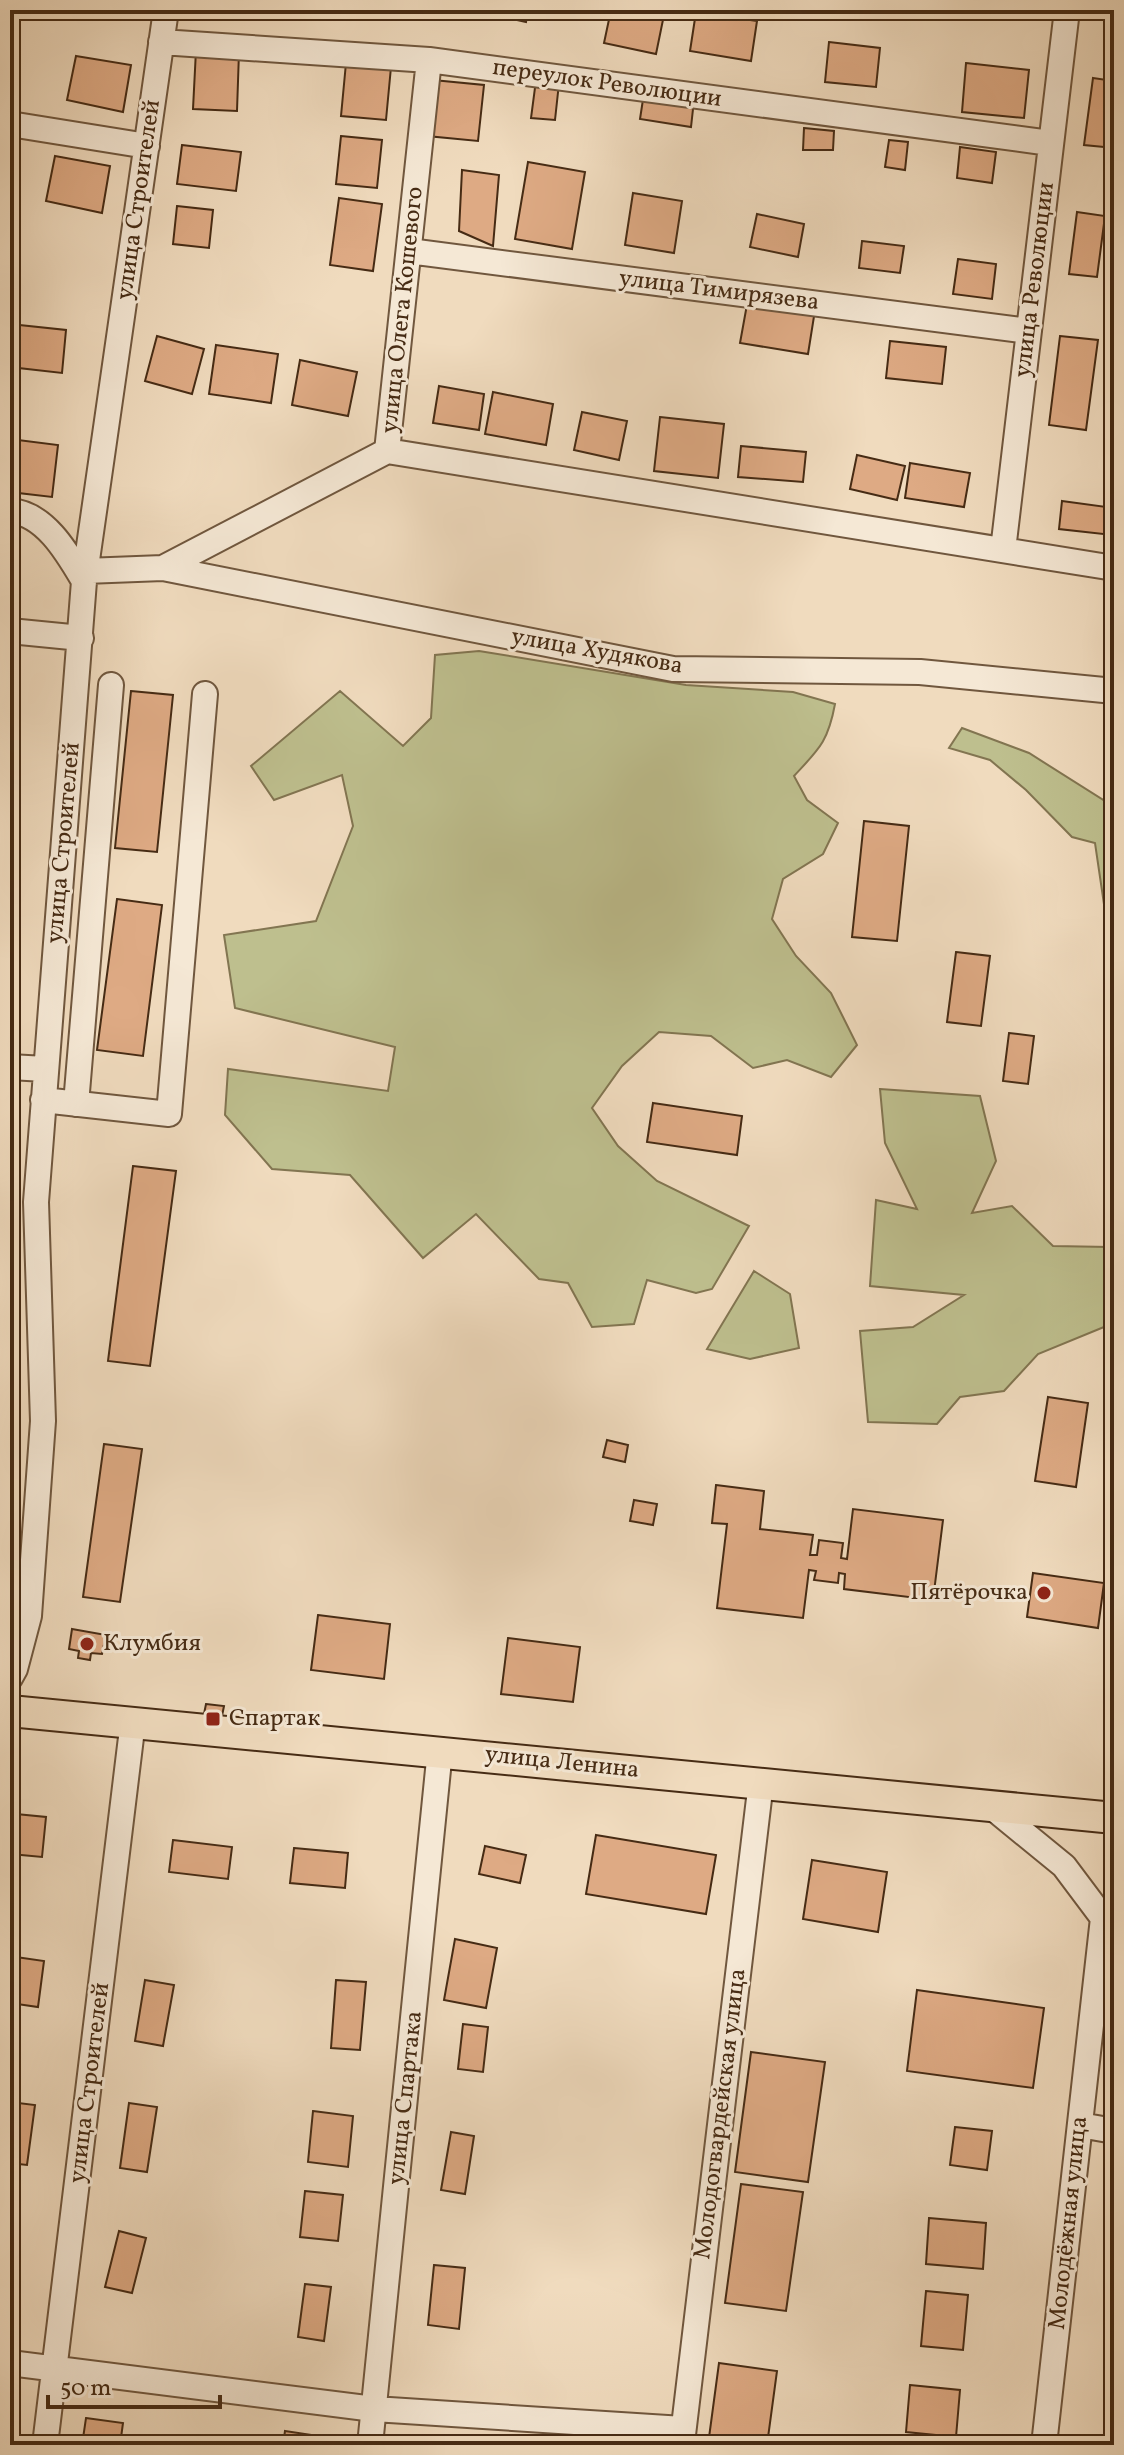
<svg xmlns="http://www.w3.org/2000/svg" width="1124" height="2455" font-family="Vollkorn,serif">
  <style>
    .green { fill: #bebf8e; stroke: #827551; stroke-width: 2 }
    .building { fill: #deaa84; stroke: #462b14; stroke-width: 2 }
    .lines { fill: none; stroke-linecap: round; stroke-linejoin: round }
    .minor-casing { stroke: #70573e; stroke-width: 28 }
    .major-casing { stroke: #462b14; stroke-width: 34 }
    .minor { stroke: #f5e8d5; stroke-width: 24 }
    .major { stroke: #f0dbbe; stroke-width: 30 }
    .poi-dot { fill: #8f2418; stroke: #f5e8d5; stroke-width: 3 }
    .labels { text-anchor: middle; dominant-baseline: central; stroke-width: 6; stroke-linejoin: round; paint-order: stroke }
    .street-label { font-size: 24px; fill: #462b14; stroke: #f5e8d5 }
    .poi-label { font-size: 24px; fill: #462b14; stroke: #f5e8d5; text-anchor: start }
  </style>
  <rect width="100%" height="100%" fill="#f0dbbe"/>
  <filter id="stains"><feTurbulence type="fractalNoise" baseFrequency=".0025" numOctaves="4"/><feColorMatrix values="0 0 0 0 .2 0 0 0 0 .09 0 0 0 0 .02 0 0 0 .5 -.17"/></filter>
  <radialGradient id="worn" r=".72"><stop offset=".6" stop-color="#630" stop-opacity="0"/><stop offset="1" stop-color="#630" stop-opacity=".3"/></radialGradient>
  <!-- green -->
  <path class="green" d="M 479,651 L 686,685 L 793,692 L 835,704 C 828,742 819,749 794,776 L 807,800 L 838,823 L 823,854 L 783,879 L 772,919 L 796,956 L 831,993 L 857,1045 L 831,1077 L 787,1060 L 753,1068 L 711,1036 L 659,1032 L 622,1066 L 592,1108 L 618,1146 L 657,1181 L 749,1226 L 712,1289 L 696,1293 L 647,1280 L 634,1324 L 592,1327 L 568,1283 L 539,1279 L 476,1214 L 423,1258 L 350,1175 L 272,1169 L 225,1115 L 228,1069 L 388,1091 L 395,1047 L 235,1008 L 224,935 L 316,921 L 353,826 L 342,775 L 274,800 L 251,766 L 340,691 L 403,746 L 431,718 L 435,655 Z
    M 962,728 L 1029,753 L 1108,803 L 1114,817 L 1114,923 L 1106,918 L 1095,843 L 1072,837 L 1026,790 L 990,760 L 949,748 Z
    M 880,1089 L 980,1096 L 996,1161 L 972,1213 L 1012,1206 L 1053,1246 L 1109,1247 L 1104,1327 L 1038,1354 L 1004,1391 L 960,1397 L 937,1424 L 868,1422 L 860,1331 L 913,1327 L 964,1295 L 870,1286 L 876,1200 L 917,1209 L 885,1143 Z
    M 754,1271 L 790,1294 L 799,1348 L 750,1359 L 707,1349 Z"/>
  <!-- building -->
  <path class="building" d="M 351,10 L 373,10 L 372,17 L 350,15 Z
    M 473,10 L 528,10 L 526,22 Z
    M 611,10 L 665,10 L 656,54 L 604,43 Z
    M 696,12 L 757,21 L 751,61 L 690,51 Z
    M 829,42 L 880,48 L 876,87 L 825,82 Z
    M 196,50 L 239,52 L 237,111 L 193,109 Z
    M 76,56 L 131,65 L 123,112 L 67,100 Z
    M 346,63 L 391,67 L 386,120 L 341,116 Z
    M 966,63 L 1029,70 L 1024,118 L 962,112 Z
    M 1093,78 L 1114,81 L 1114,148 L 1084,145 Z
    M 433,80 L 484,85 L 478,141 L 427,136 Z
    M 536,80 L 559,83 L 555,120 L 531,118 Z
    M 644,93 L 694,100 L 691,127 L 640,119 Z
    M 804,128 L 834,131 L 833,150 L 803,150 Z
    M 341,136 L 382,140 L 377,188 L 336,184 Z
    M 889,140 L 908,142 L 905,170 L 885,167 Z
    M 182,145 L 241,152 L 236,191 L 177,184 Z
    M 960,147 L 996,152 L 992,183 L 957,178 Z
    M 55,156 L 110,166 L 102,213 L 46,201 Z
    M 528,162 L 585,172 L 572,249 L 515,239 Z
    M 462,170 L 499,175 L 493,246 L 459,231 Z
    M 633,193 L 682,201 L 674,253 L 625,245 Z
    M 339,198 L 382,204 L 373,271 L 330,265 Z
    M 177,206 L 213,210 L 209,248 L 173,244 Z
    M 1077,212 L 1105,216 L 1097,277 L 1069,274 Z
    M 757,214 L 804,224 L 798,257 L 750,247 Z
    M 862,241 L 904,246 L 900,273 L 859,268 Z
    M 958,259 L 996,264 L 992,299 L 953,294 Z
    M 748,299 L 815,310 L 808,354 L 740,343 Z
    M 10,324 L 66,330 L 62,373 L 10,367 Z
    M 157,336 L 204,349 L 192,394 L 145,381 Z
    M 1060,336 L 1098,340 L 1086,430 L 1049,425 Z
    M 890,341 L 946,347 L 942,384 L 886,378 Z
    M 216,345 L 278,354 L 271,403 L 209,394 Z
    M 300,360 L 357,372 L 348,416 L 292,405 Z
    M 439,386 L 484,394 L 479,430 L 433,423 Z
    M 493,392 L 553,404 L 546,445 L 485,434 Z
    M 582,412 L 627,421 L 619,460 L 574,450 Z
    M 660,417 L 724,424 L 718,478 L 654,471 Z
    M 10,439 L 58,445 L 52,497 L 10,492 Z
    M 741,446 L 806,452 L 803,482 L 738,477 Z
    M 857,455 L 905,466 L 897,500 L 850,489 Z
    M 910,463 L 970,473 L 964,507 L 905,498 Z
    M 1062,501 L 1114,508 L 1112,535 L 1059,529 Z
    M 10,661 L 19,662 L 12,787 L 10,787 Z
    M 131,691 L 173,695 L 157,852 L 115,848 Z
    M 864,821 L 909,826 L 897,941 L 852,937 Z
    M 117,899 L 162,905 L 143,1056 L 97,1050 Z
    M 956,952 L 990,956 L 981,1026 L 947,1022 Z
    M 1009,1033 L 1034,1036 L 1028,1084 L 1003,1081 Z
    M 653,1103 L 742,1116 L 737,1155 L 647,1142 Z
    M 133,1166 L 176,1171 L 150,1366 L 108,1361 Z
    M 1048,1397 L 1088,1403 L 1076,1487 L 1035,1481 Z
    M 607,1440 L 628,1445 L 625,1462 L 603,1457 Z
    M 104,1444 L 142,1449 L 120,1602 L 83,1597 Z
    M 716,1485 L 764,1491 L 760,1529 L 813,1535 L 810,1555 L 817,1555 L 819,1540 L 843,1543 L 841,1558 L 847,1559 L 853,1509 L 943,1520 L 933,1600 L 844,1589 L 845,1574 L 839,1573 L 838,1583 L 814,1580 L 816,1571 L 809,1570 L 803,1618 L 717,1608 L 727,1524 L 712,1523 Z
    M 634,1500 L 657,1504 L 653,1525 L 630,1521 Z
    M 1033,1573 L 1104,1583 L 1098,1628 L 1027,1617 Z
    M 318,1615 L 390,1624 L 384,1679 L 311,1670 Z
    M 72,1629 L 106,1635 L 102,1654 L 91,1653 L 90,1660 L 78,1658 L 79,1651 L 69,1649 Z
    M 508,1638 L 580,1647 L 573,1702 L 501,1694 Z
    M 206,1704 L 224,1706 L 222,1716 L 204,1714 Z
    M 16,1814 L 46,1817 L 42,1857 L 11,1854 Z
    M 596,1835 L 716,1855 L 706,1914 L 586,1894 Z
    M 173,1840 L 232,1847 L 228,1879 L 169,1872 Z
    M 485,1846 L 526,1855 L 520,1883 L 479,1874 Z
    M 294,1848 L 348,1853 L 345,1888 L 290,1883 Z
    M 812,1860 L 887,1872 L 878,1932 L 803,1919 Z
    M 455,1939 L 497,1948 L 486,2008 L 444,2000 Z
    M 16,1957 L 44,1961 L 38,2007 L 10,2003 Z
    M 145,1980 L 174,1985 L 163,2046 L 135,2041 Z
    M 336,1980 L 366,1982 L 360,2050 L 331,2048 Z
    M 917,1990 L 1044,2008 L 1033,2088 L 907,2071 Z
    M 463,2024 L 488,2027 L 483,2072 L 458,2069 Z
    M 751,2052 L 825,2062 L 808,2182 L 735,2172 Z
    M 10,2102 L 35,2105 L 27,2165 L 10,2163 Z
    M 129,2103 L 157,2107 L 147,2172 L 120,2168 Z
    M 313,2111 L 353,2116 L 348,2167 L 308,2162 Z
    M 955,2127 L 992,2131 L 987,2170 L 950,2165 Z
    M 451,2132 L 474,2136 L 465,2194 L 441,2190 Z
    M 741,2184 L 803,2192 L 786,2311 L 725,2303 Z
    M 305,2191 L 343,2195 L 338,2241 L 300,2237 Z
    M 929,2218 L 986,2223 L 983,2269 L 926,2264 Z
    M 119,2231 L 146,2238 L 132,2293 L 105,2287 Z
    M 434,2265 L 465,2268 L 459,2329 L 428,2325 Z
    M 305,2284 L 331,2287 L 324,2341 L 298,2337 Z
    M 926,2291 L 968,2295 L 963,2350 L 921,2346 Z
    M 719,2363 L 777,2371 L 767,2445 L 708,2445 Z
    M 910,2385 L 960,2390 L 956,2437 L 906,2432 Z
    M 86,2418 L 123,2423 L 120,2445 L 82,2445 Z
    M 285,2431 L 312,2435 L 310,2445 L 283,2445 Z
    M 588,2432 L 641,2438 L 640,2445 L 587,2445 Z
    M 409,2440 L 445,2445 L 408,2445 Z"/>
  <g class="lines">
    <!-- minor casing -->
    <g class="minor-casing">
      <path id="minor" d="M 161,42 L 429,60 L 1050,143
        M 10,124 L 147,146
        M 409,251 L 1029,331
        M 387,451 L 1114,568
        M 10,511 C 45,513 68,554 84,581
        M 1003,550 L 1067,10
        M 163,568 L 387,451 L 429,60
        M 85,571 L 163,568 L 673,669 L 920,672 L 1114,691
        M 10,631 L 81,638
        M 10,1067 L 45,1069
        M 43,1100 L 169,1114 L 205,694
        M 76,1104 L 111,685
        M 10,1678 L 15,1669 L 29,1616 L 43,1421 L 36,1202 L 84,581 L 166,10
        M 993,1808 L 1064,1866 L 1103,1918 L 1044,2445
        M 1080,2125 L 1114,2131
        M 10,2363 L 374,2409 L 683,2429
        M 682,2443 L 761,1782
        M 45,2445 L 133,1721
        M 370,2445 L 440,1750"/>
    </g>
    <!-- major casing -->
    <g class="major-casing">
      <path id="major" d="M 10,1711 L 1114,1818"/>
    </g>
    <!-- minor -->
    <use href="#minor" class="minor"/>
    <!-- major -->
    <use href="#major" class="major"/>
  </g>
  <!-- markers -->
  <g class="poi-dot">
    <circle cx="1044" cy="1593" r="8"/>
    <circle cx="87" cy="1644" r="8"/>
    <rect x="205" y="1711" width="16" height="16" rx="4"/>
  </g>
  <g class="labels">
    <!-- street labels -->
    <g class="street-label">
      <text transform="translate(607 84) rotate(8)">переулок Революции</text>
      <text transform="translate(139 200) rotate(-82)">улица Строителей</text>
      <text transform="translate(1035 280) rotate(-83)">улица Революции</text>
      <text transform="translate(719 291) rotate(7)">улица Тимирязева</text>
      <text transform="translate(403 310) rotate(-84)">улица Олега Кошевого</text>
      <text transform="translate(597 652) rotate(10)">улица Худякова</text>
      <text transform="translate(64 843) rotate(-85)">улица Строителей</text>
      <text transform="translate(562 1763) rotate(6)">улица Ленина</text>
      <text transform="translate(90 2083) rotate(-83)">улица Строителей</text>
      <text transform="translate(406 2098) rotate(-84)">улица Спартака</text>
      <text transform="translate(721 2114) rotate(-83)">Молодогвардейская улица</text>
      <text transform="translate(1069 2223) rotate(-84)">Молодёжная улица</text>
    </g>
    <!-- poi labels -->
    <g class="poi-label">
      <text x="1028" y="1593" text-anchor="end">Пятёрочка</text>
      <text x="103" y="1644">Клумбия</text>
      <text x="229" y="1719">Спартак</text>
    </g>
  </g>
  <!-- margin -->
  <rect width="1124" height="2455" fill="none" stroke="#f0dbbe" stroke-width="40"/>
  <rect x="12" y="12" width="1100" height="2431" fill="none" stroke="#462b14" stroke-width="4"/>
  <rect x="20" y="20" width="1084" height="2415" fill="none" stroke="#462b14" stroke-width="2"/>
  <!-- scale -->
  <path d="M48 2395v12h172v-12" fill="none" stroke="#462b14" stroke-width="4"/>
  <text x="60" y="2395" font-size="24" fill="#462b14" stroke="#f5e8d5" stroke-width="6" paint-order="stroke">50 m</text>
  <rect width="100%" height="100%" filter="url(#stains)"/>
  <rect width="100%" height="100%" fill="url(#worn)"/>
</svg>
